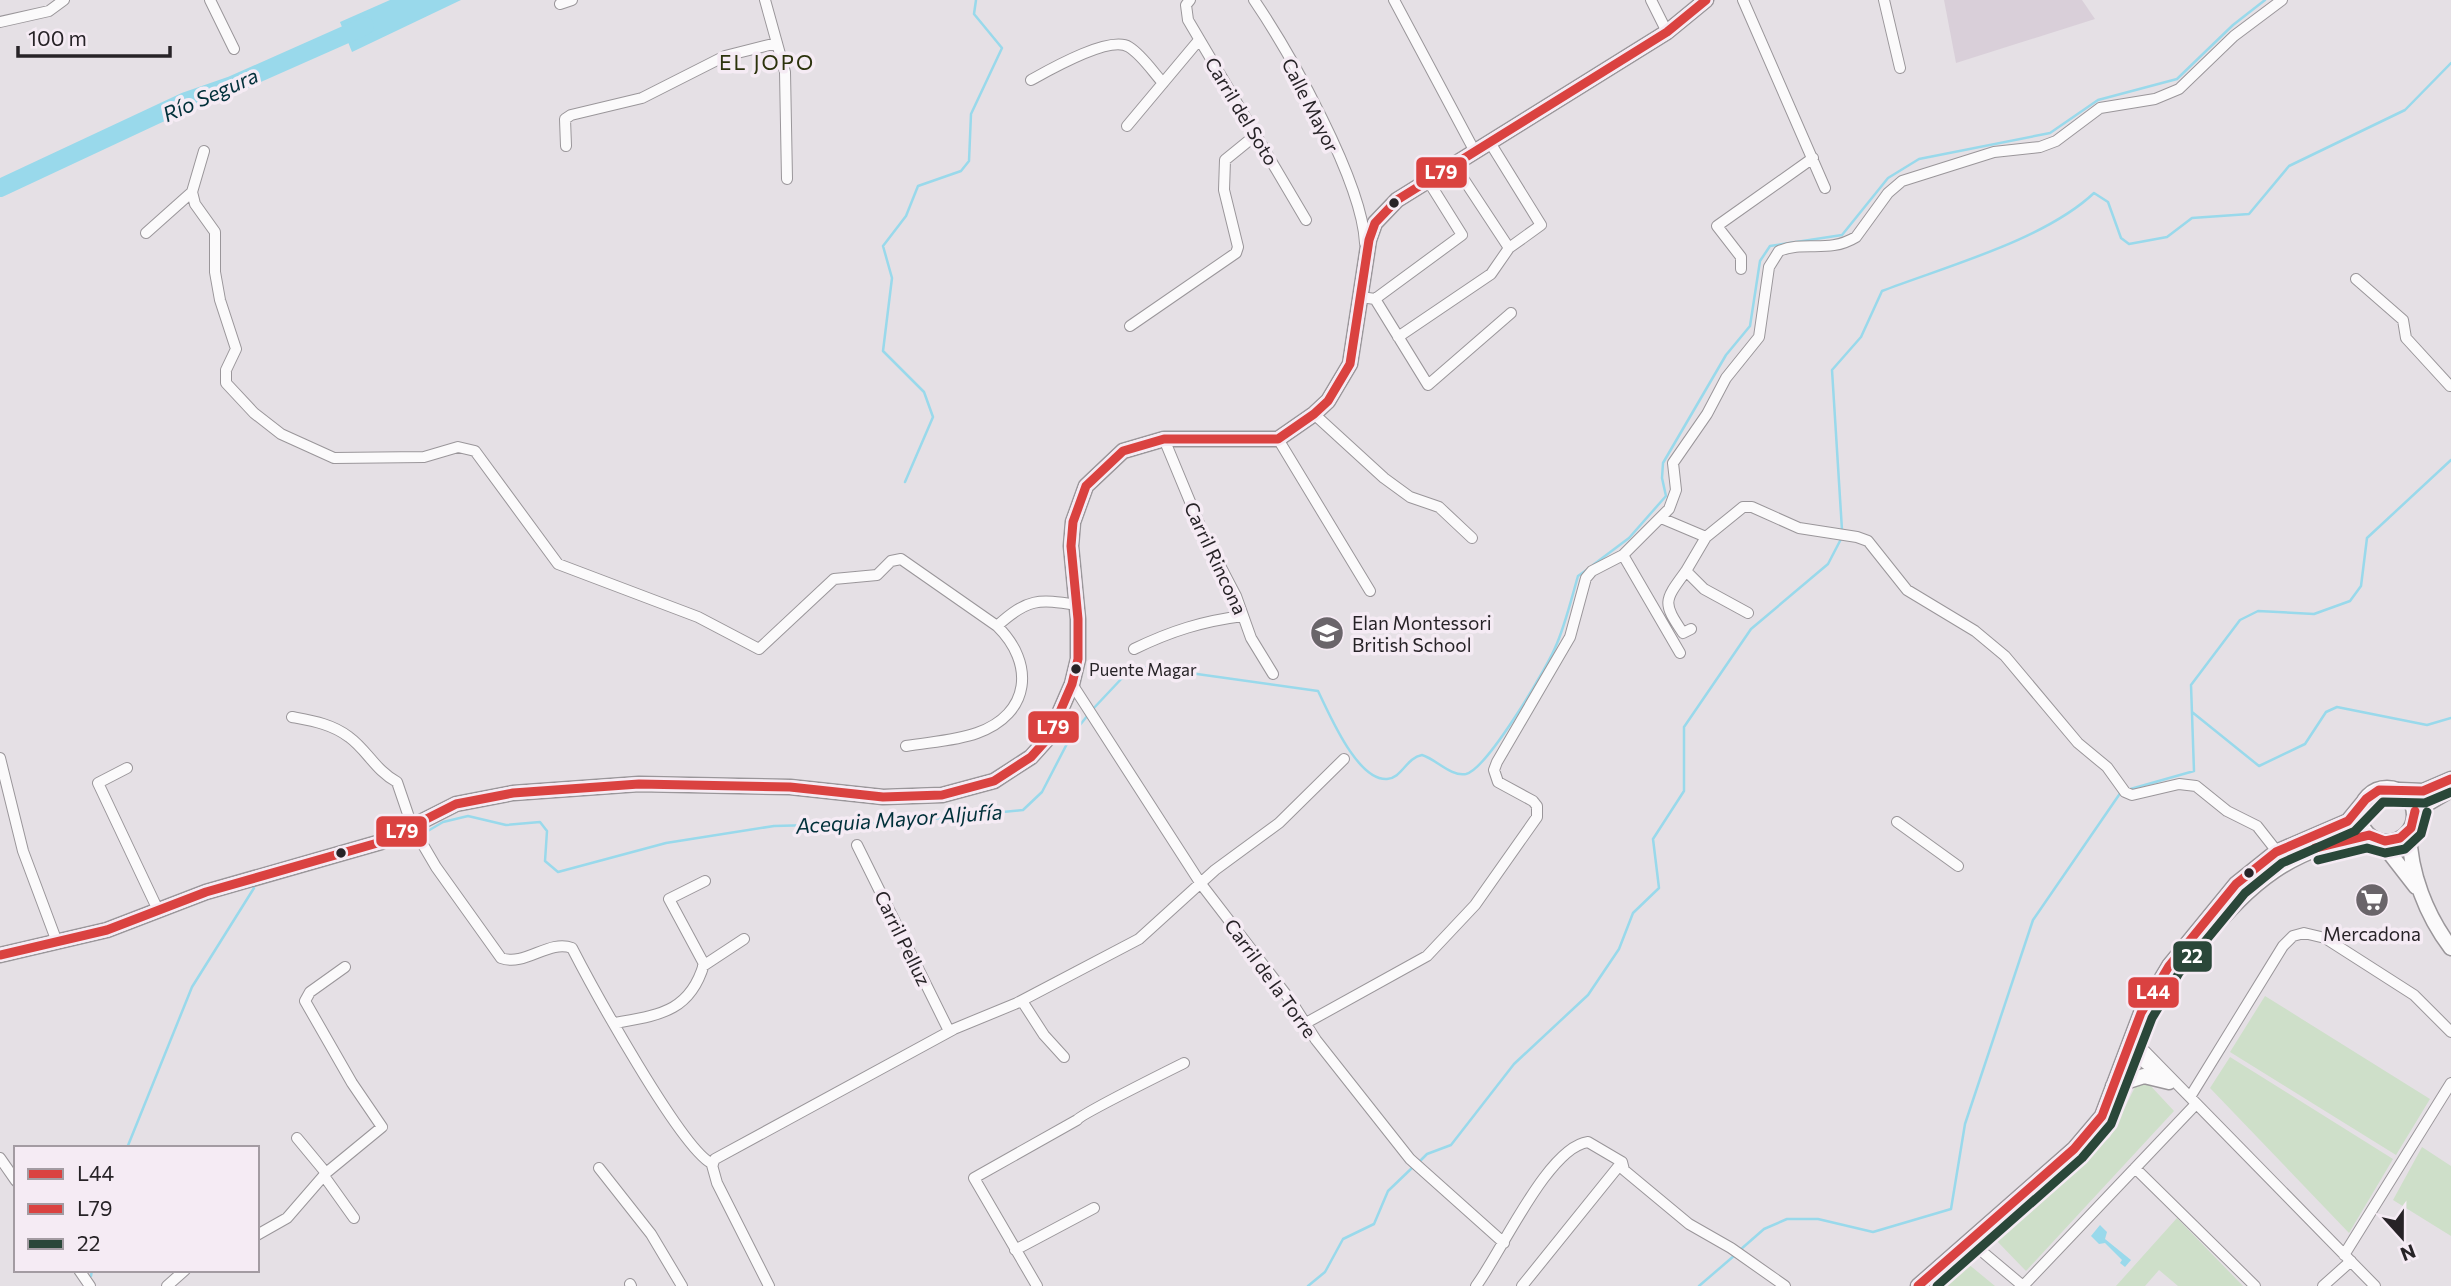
<svg xmlns="http://www.w3.org/2000/svg" width="2451" height="1286" font-family="Commissioner,sans-serif">
  <style>
    .built { fill: #d9cfd9 }
    .green { fill: #cedfc9 }
    .water { fill: #99d9eb }
    .lines { fill: none; stroke-linecap: round; stroke-linejoin: round }
    .stream { stroke: #99d9eb; stroke-width: 2.5 }
    .river { stroke: #99d9eb; stroke-width: 18 }
    .minor-casing { stroke: #9a969a; stroke-width: 12 }
    .secondary-casing { stroke: #9a969a; stroke-width: 17 }
    .minor { stroke: #fbfafb; stroke-width: 10 }
    .secondary { stroke: #fbfafb; stroke-width: 14 }
    .bus-1-casing { stroke: #f5ebf4; stroke-width: 14 }
    .bus-2-casing { stroke: #f5ebf4; stroke-width: 14 }
    .bus-3-casing { stroke: #f5ebf4; stroke-width: 14 }
    .bus-1 { stroke: #da4241; stroke-width: 9 }
    .bus-2 { stroke: #da4240; stroke-width: 9 }
    .bus-3 { stroke: #2a4739; stroke-width: 9 }
    .bus-dot { fill: #272327; stroke: #f5ebf4; stroke-width: 2.5 }
    .labels { text-anchor: middle; dominant-baseline: central; stroke-width: 7; stroke-linejoin: round; paint-order: stroke }
    .bus-label { font-size: 17px; fill: #272327; stroke: #f5ebf4; text-anchor: start }
    .street-label { font-size: 19px; fill: #272327; stroke: #f5ebf4 }
    .poi-label { font-size: 19px; fill: #272327; stroke: #f5ebf4; text-anchor: start }
    .neighbourhood-label { font-size: 21px; letter-spacing: 2px; fill: #2c330c; stroke: #f5ebf4 }
    .water-label { font-size: 21px; font-style: italic; fill: #00303a; stroke: #f5ebf4 }
    .line-badge { stroke: #f5ebf4; stroke-width: 2.5 }
    .badge-label { font-size: 19px; text-anchor: middle; font-weight: bold; fill: #fff }
  </style>
  <rect width="100%" height="100%" fill="#e5e0e5"/>
  <!-- built -->
  <path class="built" d="M 1944,0 L 2082,0 L 2095,19 L 1956,63 Z"/>
  <!-- green -->
  <path class="green" d="M 2265,996 L 2430,1099 L 2396,1155 L 2230,1052 Z
    M 2230,1057 L 2393,1159 L 2349,1233 L 2210,1088 Z
    M 2148,1083 L 2174,1111 L 2026,1271 L 1995,1239 L 2110,1137 L 2135,1087 Z
    M 2422,1147 L 2451,1166 L 2451,1236 L 2393,1200 Z
    M 2177,1218 L 2243,1286 L 2178,1286 L 2159,1270 L 2145,1286 L 2116,1286 Z
    M 1967,1263 L 1995,1286 L 1946,1286 Z"/>
  <!-- water -->
  <path class="water" d="M 390,0 L 461,0 L 352,52 L 340,22 Z
    M 2100,1225 L 2107,1232 L 2105,1239 L 2131,1260 L 2125,1267 L 2120,1263 L 2122,1260 L 2105,1243 L 2099,1244 L 2091,1236 Z"/>
  <g class="lines">
    <!-- stream -->
    <path class="stream" d="M 905,482 L 933,417 L 924,392 L 883,351 L 892,278 L 883,246 L 906,216 L 918,186 L 961,171 L 969,161 L 971,114 L 1002,48 L 974,14 L 976,0
      M 1842,530 L 1832,370 L 1861,337 L 1882,291 C 1947,266 2044,240 2094,193 L 2108,202 L 2121,238 L 2129,244 L 2167,237 L 2192,218 L 2249,214 L 2289,166 L 2405,110 L 2451,63
      M 1593,565 L 1629,538 L 1666,496 L 1662,478 L 1663,463 L 1726,355 L 1750,326 L 1760,261 L 1770,246 L 1842,235 L 1888,178 L 1919,159 L 2050,133 L 2098,100 L 2177,79 L 2233,25 L 2265,0
      M 1092,710 L 1124,676 L 1147,667 L 1318,691 C 1329,713 1357,781 1387,779 C 1402,778 1406,758 1422,755 C 1436,759 1451,777 1466,774 C 1487,769 1545,671 1555,648 C 1565,626 1571,600 1578,576 L 1588,569
      M 2192,712 L 2259,766 L 2305,744 L 2326,712 L 2337,707 L 2427,725 L 2451,718
      M 2127,790 L 2194,771 L 2191,685 L 2240,620 L 2258,611 L 2314,614 L 2350,601 L 2361,586 L 2367,538 L 2451,460
      M 421,835 L 443,822 L 468,816 L 506,825 L 540,822 L 547,831 L 545,861 L 558,872 L 666,843 L 774,826 L 890,823 L 1023,810 L 1042,792 L 1071,736 L 1088,715
      M 398,847 L 415,838
      M 127,1148 L 192,987 L 254,888
      M 1418,1163 L 1427,1154 L 1451,1145 L 1514,1064 L 1588,995 L 1619,949 L 1633,913 L 1659,888 L 1653,839 L 1684,791 L 1684,727 L 1751,629 L 1828,564 L 1841,539
      M 1740,1250 L 1764,1229 L 1787,1219 L 1818,1219 L 1873,1232 L 1951,1209 L 1965,1124 L 2033,920 L 2121,792
      M 91,1276 L 92,1270
      M 1308,1286 L 1325,1272 L 1343,1239 L 1374,1224 L 1388,1191 L 1413,1167
      M 1699,1286 L 1735,1255"/>
    <!-- river -->
    <path class="river" d="M 0,188 L 186,101 L 232,85 L 365,26"/>
    <!-- minor casing -->
    <g class="minor-casing">
      <path id="minor" d="M 210,0 L 234,49
        M 765,0 L 785,72 L 787,179
        M 1190,0 L 1186,5 L 1188,20 L 1306,220
        M 1254,0 C 1290,53 1362,181 1365,243
        M 1394,0 L 1474,150
        M 1651,0 L 1667,32
        M 1743,0 L 1825,188
        M 1884,0 L 1900,68
        M 560,4 L 572,0
        M 0,22 L 49,11 L 64,0
        M 1031,80 C 1049,70 1110,35 1129,47 C 1142,55 1153,72 1163,83
        M 1127,126 L 1199,40
        M 566,146 L 565,119 L 571,115 L 642,98 L 725,56 L 777,43
        M 1453,163 L 1509,248
        M 192,192 L 195,204 L 215,232 L 215,272 L 220,300 L 236,349 L 226,370 L 226,383 L 254,413 L 281,434 L 334,458 L 424,457 L 458,447 L 475,451 L 558,564 L 698,617 L 759,649 L 834,579 L 877,575 L 891,561 L 901,559 L 997,626 C 1028,598 1038,599 1077,605
        M 146,233 L 192,192 L 204,151
        M 1741,269 L 1741,257 L 1717,226 L 1813,158
        M 2356,279 L 2403,320 L 2406,338 L 2450,386
        M 1361,297 L 1375,299 L 1428,385 L 1511,313
        M 1375,299 L 1462,235 L 1427,179
        M 1130,326 L 1236,253 L 1238,247 L 1224,190 L 1225,160 L 1257,134
        M 1398,337 L 1491,274 L 1509,248 L 1541,225 L 1489,141
        M 1314,414 L 1384,478 L 1410,497 L 1439,507 L 1472,538
        M 1164,439 L 1203,533 L 1236,596 L 1251,638 L 1273,674
        M 1278,439 L 1370,591
        M 1661,518 L 1706,537 L 1743,507 L 1752,507 L 1799,528 L 1857,537 L 1868,541 L 1907,590 L 1975,631 L 2005,656 L 2078,743 L 2107,767 L 2125,792 L 2132,795 L 2179,784 L 2196,786 L 2227,811 L 2257,826 L 2279,854
        M 1706,537 L 1686,571 L 1704,589 L 1748,613
        M 1623,555 L 1680,653
        M 1686,571 C 1664,601 1662,602 1683,633 L 1691,629
        M 1134,649 C 1171,631 1203,621 1243,616
        M 1072,684 L 1201,884 L 1291,1001 L 1316,1040 L 1410,1159 L 1504,1243
        M 292,717 C 313,721 332,724 349,737 C 367,750 376,771 397,782 L 412,826 L 436,867 L 501,958 C 525,967 549,939 572,948 C 590,983 683,1153 713,1164
        M 906,746 C 929,742 955,741 977,733 C 1031,714 1035,663 997,626
        M 0,758 L 23,851 L 57,942
        M 127,768 L 98,783 L 158,910
        M 1897,822 L 1958,866
        M 857,845 L 949,1031
        M 703,966 L 744,939
        M 1022,1001 L 1044,1035 L 1064,1057
        M 615,1023 C 659,1015 690,1012 704,964 L 669,899 L 705,881
        M 1306,1023 L 1427,956 L 1475,905 L 1537,817 L 1537,806 L 1533,801 L 1498,782 L 1494,770 L 1497,762 L 1570,637 L 1586,578 L 1592,571 L 1623,555 L 1669,509 L 1676,490 L 1673,463 L 1707,414 L 1726,378 L 1759,337 L 1769,267 L 1779,251 C 1805,240 1828,254 1856,237 L 1888,193 L 1902,181 L 1994,152 L 2040,147 L 2056,141 L 2100,108 L 2155,99 L 2179,89 L 2234,36 L 2282,0
        M 2132,1038 L 2375,1286
        M 2127,1049 L 2165,1079
        M 2190,1097 L 2283,946 L 2293,936 L 2304,933 L 2325,938 L 2414,995 L 2451,1032
        M 297,1138 L 326,1173
        M 0,1158 L 16,1181
        M 599,1168 L 651,1234 L 682,1286
        M 2135,1168 L 2255,1286
        M 324,1176 L 354,1218
        M 257,1235 L 287,1218 L 326,1173 L 382,1127 L 352,1083 L 305,1001 L 310,992 L 345,967
        M 1015,1250 L 1094,1208
        M 1985,1254 L 2023,1286
        M 2344,1255 L 2451,1083
        M 79,1270 L 90,1286
        M 630,1284 L 631,1286
        M 167,1286 L 185,1270
        M 769,1286 L 717,1183 L 712,1165 L 715,1159 L 954,1029 L 1017,1003 L 1139,939 L 1215,870 L 1279,823 L 1344,759
        M 1037,1286 L 974,1178 L 1077,1120 C 1081,1114 1168,1071 1184,1063
        M 1476,1286 C 1501,1253 1548,1147 1588,1142 L 1622,1162 L 1624,1170 L 1689,1224 L 1731,1248 L 1785,1286
        M 1522,1286 L 1622,1162
        M 2023,1286 L 2196,1104
        M 2323,1286 L 2351,1261"/>
    </g>
    <!-- secondary casing -->
    <g class="secondary-casing">
      <path id="secondary" d="M2360 815a27 27 0 1 1 54 0a27 27 0 1 1-54 0Z
        M 2399,790 L 2423,791 L 2451,779
        M 2415,811 L 2451,790
        M 2409,832 C 2410,873 2426,915 2451,948
        M 2381,842 L 2416,887
        M 2202,941 C 2253,881 2289,849 2369,835
        M 0,955 L 107,930 L 206,892 L 381,842 L 456,804 L 513,793 L 639,784 L 790,787 L 883,797 L 942,795 L 994,781 L 1031,757 L 1049,737 L 1072,684 L 1078,659 L 1078,619 L 1071,546 L 1073,522 L 1086,486 L 1123,451 L 1164,439 L 1278,439 L 1314,414 L 1328,401 L 1350,364 L 1369,240 L 1375,223 L 1397,200 L 1667,32 L 1706,0
        M 2113,1086 L 2144,1076 L 2169,1082
        M 1918,1286 L 2074,1149 L 2102,1116 L 2141,1013 L 2169,966 L 2236,884 L 2276,852 L 2348,821 L 2366,799"/>
    </g>
    <!-- minor -->
    <use href="#minor" class="minor"/>
    <!-- secondary -->
    <use href="#secondary" class="secondary"/>
    <!-- bus-1 casing -->
    <g class="bus-1-casing">
      <path id="bus-1" d="M 2315,848 L 2369,835 L 2385,841 L 2400,838 L 2411,828 L 2415,811
        M 1918,1286 L 2074,1149 L 2102,1116 L 2141,1013 L 2169,966 L 2236,884 L 2276,852 L 2348,821 L 2366,799 L 2379,790 L 2423,791 L 2451,779"/>
    </g>
    <!-- bus-2 casing -->
    <g class="bus-2-casing">
      <path id="bus-2" d="M 0,955 L 107,930 L 206,892 L 381,842 L 456,804 L 513,793 L 639,784 L 790,787 L 883,797 L 942,795 L 994,781 L 1031,757 L 1049,737 L 1072,684 L 1078,659 L 1078,619 L 1071,546 L 1073,522 L 1086,486 L 1123,451 L 1164,439 L 1278,439 L 1314,414 L 1328,401 L 1350,364 L 1369,240 L 1375,223 L 1397,200 L 1667,32 L 1706,0"/>
    </g>
    <!-- bus-3 casing -->
    <g class="bus-3-casing">
      <path id="bus-3" d="M 2318,860 L 2367,848 L 2385,853 L 2405,849 L 2421,834 L 2427,812
        M 1937,1286 L 2082,1158 L 2111,1124 L 2152,1018 L 2179,973 L 2245,893 L 2282,863 L 2355,831 L 2383,802 L 2425,803 L 2451,792"/>
    </g>
    <!-- bus-1 -->
    <use href="#bus-1" class="bus-1"/>
    <!-- bus-2 -->
    <use href="#bus-2" class="bus-2"/>
    <!-- bus-3 -->
    <use href="#bus-3" class="bus-3"/>
  </g>
  <!-- icons -->
  <defs>
    <g id="school-disc" transform="scale(1.75)"><circle r="9.5" fill="#6a656a" stroke="#f5ebf4"/><path d="M0-5L7-2L0 1L-7-2ZM-4 1L0 2.5L4 1V4Q0 6-4 4Z" fill="#fff"/></g>
    <g id="supermarket-disc" transform="scale(1.75)"><circle r="9.5" fill="#6a656a" stroke="#f5ebf4"/><path d="M-6-5.5h2.5l.6 2H6L4.5 2H-2.5L-4.4-4H-6ZM-1.5 3.2a1.3 1.3 0 1 0 .1 0ZM3 3.2a1.3 1.3 0 1 0 .1 0Z" fill="#fff"/></g>
  </defs>
  <g fill-rule="evenodd">
    <use href="#school-disc" x="1327" y="633"/>
    <use href="#supermarket-disc" x="2372" y="900"/>
  </g>
  <!-- markers -->
  <g class="bus-dot">
    <circle cx="1394" cy="203" r="6"/>
    <circle cx="1076" cy="669" r="6"/>
    <circle cx="341" cy="853" r="6"/>
    <circle cx="2249" cy="873" r="6"/>
  </g>
  <g class="labels">
    <!-- bus labels -->
    <g class="bus-label">
      <text x="1089" y="669">Puente Magar</text>
    </g>
    <!-- street labels -->
    <g class="street-label">
      <text transform="translate(1311 105) rotate(63)">Calle Mayor</text>
      <text transform="translate(1242 111) rotate(59)">Carril del Soto</text>
      <text transform="translate(1216 558) rotate(65)">Carril Rincona</text>
      <text transform="translate(903 938) rotate(64)">Carril Pelluz</text>
      <text transform="translate(1271 978) rotate(54)">Carril de la Torre</text>
    </g>
    <!-- poi labels -->
    <g class="poi-label">
      <text x="1352" y="622">Elan Montessori<tspan x="1352" dy="22">British School</tspan></text>
      <text x="2372" y="933" text-anchor="middle">Mercadona</text>
    </g>
    <!-- neighbourhood labels -->
    <g class="neighbourhood-label">
      <text x="767" y="61">EL JOPO</text>
    </g>
    <!-- water labels -->
    <g class="water-label">
      <text transform="translate(210 94) rotate(-24)">Río Segura</text>
      <text transform="translate(899 818) rotate(-4)">Acequia Mayor Aljufía</text>
    </g>
  </g>
  <g class="line-badge">
    <rect x="1415" y="156" width="53" height="33" rx="7" fill="#da4240"/>
    <rect x="1027" y="710" width="53" height="34" rx="7" fill="#da4240"/>
    <rect x="375" y="815" width="53" height="33" rx="7" fill="#da4240"/>
    <rect x="2172" y="940" width="41" height="33" rx="7" fill="#2a4739"/>
    <rect x="2127" y="976" width="53" height="33" rx="7" fill="#da4241"/>
  </g>
  <g class="badge-label">
    <text x="1441" y="179">L79</text>
    <text x="1053" y="734">L79</text>
    <text x="402" y="838">L79</text>
    <text x="2192" y="963">22</text>
    <text x="2153" y="999">L44</text>
  </g>
  <!-- legend -->
  <rect x="14" y="1146" width="245" height="126" fill="#f5ebf4" stroke="#a39ba2" stroke-width="2"/>
  <rect x="28" y="1169" width="35" height="10" fill="#da4241" stroke="#a39ba2" stroke-width="2"/>
  <text x="77" y="1181" font-size="21" fill="#272327">L44</text>
  <rect x="28" y="1204" width="35" height="10" fill="#da4240" stroke="#a39ba2" stroke-width="2"/>
  <text x="77" y="1216" font-size="21" fill="#272327">L79</text>
  <rect x="28" y="1239" width="35" height="10" fill="#2a4739" stroke="#a39ba2" stroke-width="2"/>
  <text x="77" y="1251" font-size="21" fill="#272327">22</text>
  <!-- north arrow -->
  <g transform="translate(2402 1237) rotate(159)" stroke="#f5ebf4" stroke-width="5" paint-order="stroke">
  <path d="M0-5L12 26L0 18L-12 26Z" fill="#272327"/>
  <text y="-10" font-size="19" font-weight="bold" text-anchor="middle" fill="#272327">N</text>
  </g>
  <!-- scale -->
  <path d="M18 46v10h152v-10" fill="none" stroke="#272327" stroke-width="3.5"/>
  <text x="28" y="46" font-size="21" fill="#272327" stroke="#f5ebf4" stroke-width="5" paint-order="stroke">100 m</text>
</svg>
